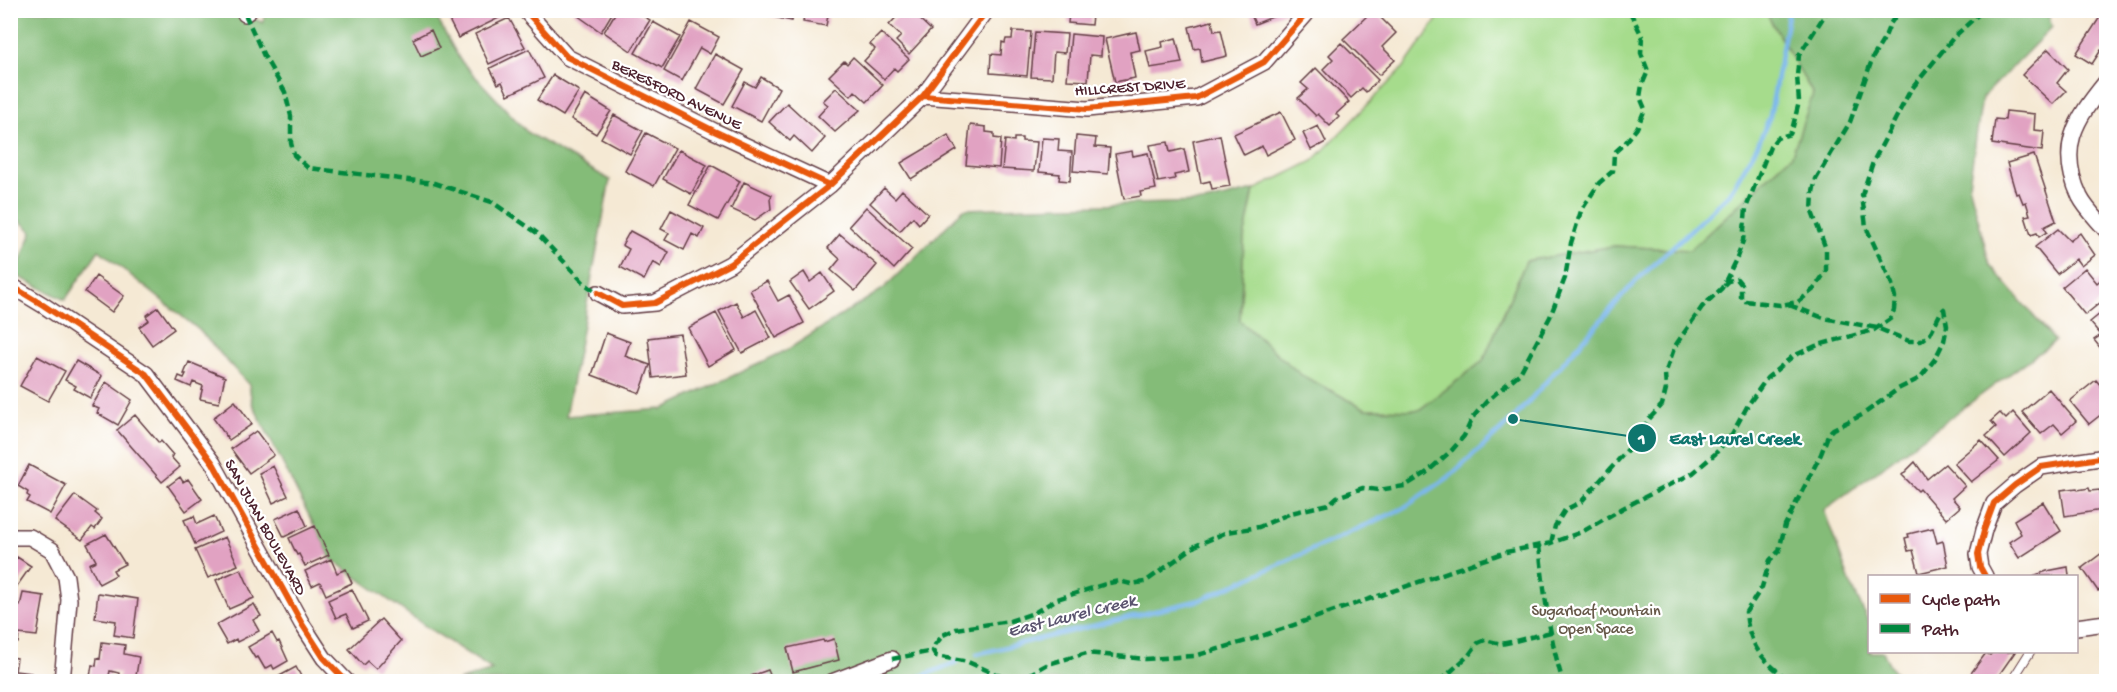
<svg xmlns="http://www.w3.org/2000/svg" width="2117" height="692" font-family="'Gochi Hand',sans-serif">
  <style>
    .green { fill: #a6dc8c; stroke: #787e5c; stroke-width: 1.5 }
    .forest { fill: #84bc78; stroke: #676e52; stroke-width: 1.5 }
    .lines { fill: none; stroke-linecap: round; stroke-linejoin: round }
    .stream { stroke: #7bb7ed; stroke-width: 4.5 }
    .building { fill: #e1a2c2 }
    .service-casing { stroke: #643d44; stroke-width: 10 }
    .minor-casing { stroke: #643d44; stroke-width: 18 }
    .service { stroke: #fff; stroke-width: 8 }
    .minor { stroke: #fff; stroke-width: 15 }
    .quiet { stroke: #00873e; stroke-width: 4.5; stroke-dasharray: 9 4.5; stroke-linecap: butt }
    .cycleway-casing { stroke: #fff; stroke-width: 10 }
    .cycleway { stroke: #e8590c; stroke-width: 6 }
    .labels { text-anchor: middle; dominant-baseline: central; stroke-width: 4.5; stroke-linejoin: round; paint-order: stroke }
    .street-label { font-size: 16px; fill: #4a1f2b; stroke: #fff }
    .park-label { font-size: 16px; fill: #665848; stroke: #fff }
    .water-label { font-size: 18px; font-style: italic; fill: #5b546f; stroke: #fff }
    .leader { fill: none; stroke: #0f766e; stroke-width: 2 }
    .callout-dot { fill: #0f766e; stroke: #fff; stroke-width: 2 }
    .mark-label { font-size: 18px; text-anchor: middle; font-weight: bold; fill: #fff }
    .callout-label { font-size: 18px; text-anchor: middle; font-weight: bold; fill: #0f766e; stroke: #fff; stroke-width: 4.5; stroke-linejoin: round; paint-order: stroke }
  </style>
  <rect width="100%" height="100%" fill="#fff"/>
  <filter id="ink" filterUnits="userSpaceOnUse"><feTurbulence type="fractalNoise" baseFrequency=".0167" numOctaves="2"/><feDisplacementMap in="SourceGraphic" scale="12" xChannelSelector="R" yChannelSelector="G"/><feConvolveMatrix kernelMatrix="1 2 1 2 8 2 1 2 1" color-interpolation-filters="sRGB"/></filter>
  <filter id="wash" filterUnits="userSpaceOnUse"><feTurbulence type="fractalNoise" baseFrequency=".008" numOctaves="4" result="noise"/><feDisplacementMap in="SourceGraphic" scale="24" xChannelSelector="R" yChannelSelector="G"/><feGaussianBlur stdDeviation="1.35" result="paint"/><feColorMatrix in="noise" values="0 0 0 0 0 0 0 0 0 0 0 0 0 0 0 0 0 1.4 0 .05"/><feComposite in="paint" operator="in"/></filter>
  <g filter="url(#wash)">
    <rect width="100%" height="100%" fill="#f5e9d4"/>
    <!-- green -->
    <path class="green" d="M 1443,11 L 1765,11 L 1813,94 L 1792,155 L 1690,250 L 1614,246 L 1526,261 L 1483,361 L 1419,410 L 1366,409 L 1301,375 L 1240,321 L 1244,238 L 1254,190 L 1313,161 L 1404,67 Z"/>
    <!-- forest -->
    <path class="forest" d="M 11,11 L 239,11 L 263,23 L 265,11 L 433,11 L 460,60 L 528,133 L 610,180 L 566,416 L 663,409 L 787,350 L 883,289 L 964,209 L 1205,202 L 1254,190 L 1244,238 L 1240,321 L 1301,375 L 1366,409 L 1419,410 L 1483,361 L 1526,261 L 1614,246 L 1690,250 L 1792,155 L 1813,94 L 1765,11 L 2047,11 L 2052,27 L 1982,98 L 1969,184 L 1990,265 L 2055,341 L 1824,510 L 1850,582 L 1869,623 L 1870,652 L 1883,652 L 1893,671 L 1904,681 L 458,681 L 493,670 L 428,628 L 331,559 L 252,403 L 249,385 L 199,330 L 99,250 L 65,300 L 15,275 L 32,232 L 11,213 Z"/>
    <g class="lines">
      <!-- stream -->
      <path class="stream" d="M 977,654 L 1200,600 L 1402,509 L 1449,477 L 1513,419 L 1635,282 L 1730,193 L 1758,144 L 1770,116 L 1789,10
        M 907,682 L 957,662"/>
    </g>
    <g id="blocks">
      <!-- building -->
      <path class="building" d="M 444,10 L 495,10 L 499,18 L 458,38 Z
        M 575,10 L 614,10 L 601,32 L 574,13 Z
        M 617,10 L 637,10 L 636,12 L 650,20 L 631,51 L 604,32 Z
        M 761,10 L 794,10 L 792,21 L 760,14 Z
        M 805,10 L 829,10 L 826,26 L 803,22 Z
        M 903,10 L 910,10 L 931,30 L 909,54 L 896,41 L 901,36 L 889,25 Z
        M 1064,10 L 1106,10 L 1105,16 L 1092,15 L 1091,25 L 1068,23 L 1069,13 L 1064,13 Z
        M 1249,10 L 1285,10 L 1285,12 L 1255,24 Z
        M 1375,12 L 1396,33 L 1382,47 L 1395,60 L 1379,75 L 1343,39 L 1369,14 L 1371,16 Z
        M 2100,17 L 2106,21 L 2106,49 L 2104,53 L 2101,50 L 2092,64 L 2076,54 Z
        M 509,18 L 525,47 L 489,64 L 475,34 Z
        M 1212,21 L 1214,31 L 1221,30 L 1227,56 L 1202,62 L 1200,48 L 1194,49 L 1189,27 Z
        M 653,22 L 680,37 L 662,68 L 635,53 Z
        M 691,22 L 719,37 L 710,54 L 700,48 L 682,81 L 664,71 Z
        M 431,30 L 439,48 L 421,56 L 413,39 Z
        M 1013,31 L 1031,32 L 1027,76 L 990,73 L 991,54 L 1001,55 L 1002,42 L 1005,43 L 1006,39 L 1012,39 Z
        M 1035,32 L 1067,34 L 1065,53 L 1054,52 L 1052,78 L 1031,77 Z
        M 1136,32 L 1140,50 L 1130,52 L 1135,78 L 1115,82 L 1105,39 Z
        M 881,33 L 909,59 L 897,71 L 894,68 L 884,79 L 864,61 L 875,49 L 870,44 Z
        M 1071,34 L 1102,37 L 1101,56 L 1090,55 L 1088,81 L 1067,80 Z
        M 1176,38 L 1182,63 L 1150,68 L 1146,51 L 1163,47 L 1162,42 Z
        M 1341,43 L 1378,80 L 1366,92 L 1362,88 L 1351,98 L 1323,69 L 1333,59 L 1329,55 Z
        M 529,49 L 544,78 L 508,95 L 502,82 L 498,84 L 490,68 Z
        M 2048,49 L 2068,69 L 2057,83 L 2066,91 L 2053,104 L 2022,75 Z
        M 715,54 L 744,70 L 724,104 L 696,89 Z
        M 853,57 L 883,85 L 867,102 L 855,91 L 851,96 L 829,76 L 844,61 L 847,64 Z
        M 1316,68 L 1349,102 L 1336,114 L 1339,117 L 1330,126 L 1318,114 L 1316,116 L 1298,98 L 1308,89 L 1301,83 Z
        M 553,75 L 579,91 L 563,116 L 537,100 Z
        M 761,77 L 779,88 L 761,121 L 732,106 L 745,82 L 755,87 Z
        M 836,88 L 860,110 L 835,132 L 818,116 L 828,105 L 823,101 Z
        M 585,95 L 611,111 L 596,134 L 571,119 Z
        M 787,103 L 825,138 L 812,153 L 794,136 L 790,141 L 769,122 Z
        M 2006,111 L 2035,114 L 2034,130 L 2044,131 L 2042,151 L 1992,144 L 1995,119 L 2005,120 Z
        M 1281,112 L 1295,140 L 1266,155 L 1262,146 L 1244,155 L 1234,134 Z
        M 614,115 L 643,131 L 630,154 L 601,138 Z
        M 970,125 L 986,127 L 986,132 L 994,133 L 994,138 L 1001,139 L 999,168 L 966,165 Z
        M 1318,126 L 1326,142 L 1311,150 L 1303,133 Z
        M 646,133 L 675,148 L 654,186 L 625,171 Z
        M 948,135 L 957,150 L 911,179 L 901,163 Z
        M 1220,135 L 1230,186 L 1212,189 L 1210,181 L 1201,183 L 1193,141 Z
        M 1076,136 L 1096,138 L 1095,147 L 1110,148 L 1108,174 L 1073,171 Z
        M 1014,138 L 1022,138 L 1022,141 L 1037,142 L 1034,171 L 1002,169 L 1005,140 L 1014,141 Z
        M 1042,138 L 1059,139 L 1058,151 L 1072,152 L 1070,181 L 1059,180 L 1060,174 L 1039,172 Z
        M 1168,142 L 1170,152 L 1184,149 L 1189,172 L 1174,175 L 1175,179 L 1158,182 L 1150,145 Z
        M 679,150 L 707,165 L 691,194 L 663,179 Z
        M 1132,151 L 1133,156 L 1148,153 L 1156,189 L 1140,192 L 1141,196 L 1124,199 L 1115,154 Z
        M 2034,155 L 2056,221 L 2044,227 L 2047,232 L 2039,237 L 2037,233 L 2031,235 L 2025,216 L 2030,215 L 2026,202 L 2023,203 L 2019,193 L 2016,194 L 2007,163 Z
        M 711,165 L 740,181 L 718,220 L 689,205 Z
        M 744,182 L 772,195 L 770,199 L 771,209 L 755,220 L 731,209 Z
        M 884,188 L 895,198 L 902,190 L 928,214 L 919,224 L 913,217 L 900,231 L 870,203 Z
        M 866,207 L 912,249 L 894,269 L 849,226 Z
        M 671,210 L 704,228 L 699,238 L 692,234 L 684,250 L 665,240 L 669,233 L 661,229 Z
        M 10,224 L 16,227 L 18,233 L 10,246 Z
        M 2058,229 L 2070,241 L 2080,233 L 2095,255 L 2081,266 L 2076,259 L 2057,274 L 2035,247 Z
        M 630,231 L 669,252 L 661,267 L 653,262 L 644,280 L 620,267 L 629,249 L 622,245 Z
        M 840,234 L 877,265 L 855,291 L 831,270 L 840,259 L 828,248 Z
        M 2085,268 L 2097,283 L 2106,275 L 2106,298 L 2085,315 L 2062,287 Z
        M 804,272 L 810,282 L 822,273 L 834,291 L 809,309 L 790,282 Z
        M 96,276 L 124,296 L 112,312 L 85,292 Z
        M 767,281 L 778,301 L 789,295 L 804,323 L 776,338 L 750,290 Z
        M 736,302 L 744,317 L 756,310 L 771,338 L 742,353 L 719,311 Z
        M 158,307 L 174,329 L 152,345 L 139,327 L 149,320 L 146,316 Z
        M 2106,309 L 2106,355 L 2094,340 L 2101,335 L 2090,322 Z
        M 716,313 L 736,350 L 708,366 L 688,328 Z
        M 606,333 L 630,342 L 625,356 L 650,365 L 640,393 L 592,375 Z
        M 680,334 L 686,374 L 653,378 L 648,338 Z
        M 37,356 L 65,371 L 48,401 L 20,386 Z
        M 76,361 L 102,376 L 90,398 L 74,389 L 76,386 L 65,380 Z
        M 189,362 L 225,377 L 219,403 L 200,399 L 203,386 L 193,382 L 191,387 L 177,381 L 179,376 L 184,378 L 186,374 L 184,374 Z
        M 2096,380 L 2106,392 L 2106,418 L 2103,413 L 2089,424 L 2070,401 Z
        M 106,382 L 132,400 L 118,425 L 97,413 L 99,409 L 92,406 Z
        M 2049,389 L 2076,421 L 2062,433 L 2054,424 L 2041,434 L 2022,412 Z
        M 235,401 L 252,424 L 229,440 L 213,418 Z
        M 2013,412 L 2031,433 L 2005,457 L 1986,436 L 1996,427 L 1991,421 L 2000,413 L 2006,419 Z
        M 135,415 L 159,443 L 161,441 L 173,455 L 171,457 L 180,467 L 162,482 L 117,430 Z
        M 256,431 L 274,455 L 249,473 L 231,449 Z
        M 1981,440 L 1999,460 L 1971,482 L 1954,463 Z
        M 1915,462 L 1927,479 L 1945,464 L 1965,486 L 1952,498 L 1960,507 L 1946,519 L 1920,489 L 1918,491 L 1902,475 Z
        M 29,465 L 66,485 L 50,514 L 27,502 L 30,497 L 27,495 L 28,492 L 18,486 Z
        M 273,466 L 288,496 L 273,503 L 259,473 Z
        M 180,477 L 183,482 L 188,479 L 202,499 L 186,511 L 168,486 Z
        M 2077,488 L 2078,490 L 2089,488 L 2090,491 L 2100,490 L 2103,510 L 2065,516 L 2061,490 Z
        M 75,495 L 97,511 L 95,513 L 102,519 L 95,529 L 92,527 L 82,540 L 55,521 Z
        M 2043,502 L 2061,531 L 2019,558 L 2009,542 L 2021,534 L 2014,520 Z
        M 299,508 L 307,526 L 284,537 L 275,519 Z
        M 194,516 L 197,524 L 214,516 L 221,532 L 195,544 L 184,520 Z
        M 315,526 L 329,555 L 305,566 L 299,554 L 297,555 L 289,538 Z
        M 1933,528 L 1937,543 L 1943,541 L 1948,566 L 1919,573 L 1913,550 L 1908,551 L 1905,538 L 1909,537 L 1908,534 Z
        M 106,534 L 125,564 L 113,570 L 116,575 L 99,584 L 89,564 L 96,561 L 87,544 Z
        M 225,537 L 238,565 L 208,578 L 195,550 Z
        M 2106,550 L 2106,587 L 2098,591 L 2082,568 Z
        M 17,557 L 31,566 L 10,596 L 10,566 Z
        M 331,559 L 337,573 L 346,569 L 352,583 L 326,595 L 320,582 L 312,586 L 305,571 Z
        M 2068,567 L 2069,576 L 2033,576 L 2047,571 Z
        M 241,569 L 254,598 L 229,609 L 216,580 Z
        M 352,589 L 368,621 L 353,628 L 346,614 L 336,618 L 328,600 Z
        M 23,593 L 44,596 L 37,636 L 19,634 L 18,643 L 10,642 L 10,605 L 20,606 Z
        M 98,593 L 138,599 L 133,638 L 114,635 L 116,621 L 95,618 Z
        M 254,604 L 261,616 L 253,620 L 259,631 L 237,642 L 236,639 L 227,644 L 216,625 Z
        M 381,619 L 401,641 L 376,669 L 367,661 L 363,665 L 349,649 Z
        M 272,633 L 277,642 L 279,641 L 288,661 L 274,669 L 272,665 L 265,669 L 258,657 L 255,658 L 248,647 Z
        M 834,639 L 839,660 L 793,672 L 787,648 L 823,640 L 824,642 Z
        M 102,642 L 125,645 L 124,654 L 139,657 L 135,682 L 118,682 L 119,673 L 110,671 L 108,680 L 90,677 L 92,665 L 96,666 L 97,658 L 100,659 Z
        M 1993,652 L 2015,652 L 1994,682 L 1975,682 L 1968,677 L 1986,653 L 1990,655 Z
        M 10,657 L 17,658 L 15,671 L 31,673 L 29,682 L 10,682 Z
        M 296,667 L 304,682 L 277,682 L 276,678 Z
        M 768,670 L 773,682 L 753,682 L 751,676 Z"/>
    </g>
  </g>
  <g filter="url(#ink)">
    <use href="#blocks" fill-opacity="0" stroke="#643d44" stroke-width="1.5"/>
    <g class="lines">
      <!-- service casing -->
      <g class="service-casing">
        <path id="service" d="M 2011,682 L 2030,652"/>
      </g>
      <!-- minor casing -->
      <g class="minor-casing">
        <path id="minor" d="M 245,10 L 245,14 L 250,10
          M 525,10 L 567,57 L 714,131 L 830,185
          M 2106,82 C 2075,120 2057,148 2080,197 C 2086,209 2098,220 2106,230
          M 923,96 L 1087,109 L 1196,98 L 1264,62 L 1306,14 L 1306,10
          M 10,285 L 43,305 L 146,374 L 213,463 L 302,624 L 324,658 L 347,682
          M 598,293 L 622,306 L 655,303 L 730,264 L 830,185 L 923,96 L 987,10
          M 10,537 L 30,537 L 52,550 L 66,577 L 69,600 L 62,682
          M 1985,576 L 1980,567 L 1978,554 L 1984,530 L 1994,503 L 2015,485 L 2041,467 L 2106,457
          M 2076,627 L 2106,623
          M 832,682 L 892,659"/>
      </g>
      <!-- service -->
      <use href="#service" class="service"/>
      <!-- minor -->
      <use href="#minor" class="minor"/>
      <!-- quiet -->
      <path class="quiet" d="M 245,14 L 264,56 L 285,92 L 291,116 L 291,143 L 294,155 L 308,168 L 434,183 L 492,202 L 537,233 L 585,284 L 598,293
        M 1724,285 L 1728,281 L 1737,279 L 1741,284 L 1741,299 L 1745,301 L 1780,305 L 1798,302 L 1814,289 L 1826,271 L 1826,249 L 1812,212 L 1813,192 L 1816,179 L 1850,122 L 1873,57 L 1884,39 L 1890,24 L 1900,10
        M 1789,305 L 1824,318 L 1877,328 L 1909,341 L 1921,341 L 1930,334 L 1941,312 L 1944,309 L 1947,326 L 1944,341 L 1935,359 L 1920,378 L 1898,389 L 1862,415 L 1833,429 L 1829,433 L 1821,454 L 1785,525 L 1779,551 L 1770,560 L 1762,587 L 1746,612 C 1749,648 1764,661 1791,682
        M 1551,543 L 1555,526 L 1565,510 L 1581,502 L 1629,448 L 1650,418 L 1662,405 L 1666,389 L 1665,374 L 1675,346 L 1702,307 L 1722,288 L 1737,257 L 1743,241 L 1746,208 L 1770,147 L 1777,138 L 1790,134 L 1792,130 L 1799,102 L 1797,76 L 1799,55 L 1828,10
        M 1539,545 C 1544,591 1549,637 1563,682
        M 892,659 L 933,651
        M 1014,682 L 968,662 L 936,656 L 933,651 L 935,645 L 943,635 L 956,629 L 1010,621 L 1034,613 L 1057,599 L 1109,583 L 1119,581 L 1131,584 L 1145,582 L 1195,546 L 1227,532 L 1259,527 L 1291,513 L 1329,504 L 1337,497 L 1363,488 L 1378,490 L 1405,486 L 1426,473 L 1452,450 L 1464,436 L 1473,417 L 1487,401 L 1520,373 L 1550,317 L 1565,278 L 1571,243 L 1581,211 L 1599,183 L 1613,171 L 1614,153 L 1626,142 L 1637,128 L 1645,109 L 1640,97 L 1642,85 L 1648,71 L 1641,53 L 1642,36 L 1629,10
        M 1016,682 L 1048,664 L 1087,653 L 1145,659 L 1194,656 L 1250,640 L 1506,552 L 1551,543 L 1582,532 L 1623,508 L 1693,473 L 1715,454 L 1732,434 L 1748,405 L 1767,378 L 1793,356 L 1818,345 L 1874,330 L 1890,319 L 1894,310 L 1895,297 L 1892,284 L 1866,227 L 1862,195 L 1873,162 L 1910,91 L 1953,38 L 1983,10
        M 1439,682 L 1469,655 L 1478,643 L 1485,640 L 1501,644 L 1511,642 L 1551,632"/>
      <!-- cycleway casing -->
      <g class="cycleway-casing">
        <path id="cycleway" d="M 525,10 L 567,57 L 714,131 L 830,185
          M 923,96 L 1087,109 L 1196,98 L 1264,62 L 1306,14 L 1306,10
          M 10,285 L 43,305 L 146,374 L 213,463 L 302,624 L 324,658 L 347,682
          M 598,293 L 622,306 L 655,303 L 730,264 L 830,185 L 923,96 L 987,10
          M 1985,576 L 1980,567 L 1978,554 L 1984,530 L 1994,503 L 2015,485 L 2041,467 L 2106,457"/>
      </g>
      <!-- cycleway -->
      <use href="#cycleway" class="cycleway"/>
    </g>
  </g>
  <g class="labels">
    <!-- street labels -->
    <g class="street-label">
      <text transform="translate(1130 89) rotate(-4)">HILLCREST DRIVE</text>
      <text transform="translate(676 96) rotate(26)">BERESFORD AVENUE</text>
      <text transform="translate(264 528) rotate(61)">SAN JUAN BOULEVARD</text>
    </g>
    <!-- park labels -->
    <g class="park-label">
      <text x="1596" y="612">Sugarloaf Mountain<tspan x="1596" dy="18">Open Space</tspan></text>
    </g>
    <!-- water labels -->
    <g class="water-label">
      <text transform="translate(1072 617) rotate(-14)">East Laurel Creek</text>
    </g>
  </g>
  <!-- callouts -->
  <path class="leader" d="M1513 419L1642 438"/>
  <g class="callout-dot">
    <circle cx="1513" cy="419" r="6"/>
    <circle cx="1642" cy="438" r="15"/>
  </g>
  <g class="mark-label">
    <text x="1642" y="444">1</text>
  </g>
  <g class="callout-label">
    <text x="1735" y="444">East Laurel Creek</text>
  </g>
  <!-- margin -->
  <rect width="2117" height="692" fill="none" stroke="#fff" stroke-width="36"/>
  <!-- legend -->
  <rect x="1868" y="575" width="210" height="78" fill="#ffffff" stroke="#b7a5aa" stroke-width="1.5"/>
  <rect x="1880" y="594" width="30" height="9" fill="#e8590c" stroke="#b7a5aa" stroke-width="1.5"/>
  <text x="1922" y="605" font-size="18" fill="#4a1f2b">Cycle path</text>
  <rect x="1880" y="624" width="30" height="9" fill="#00873e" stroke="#b7a5aa" stroke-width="1.5"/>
  <text x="1922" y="635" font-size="18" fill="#4a1f2b">Path</text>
</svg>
